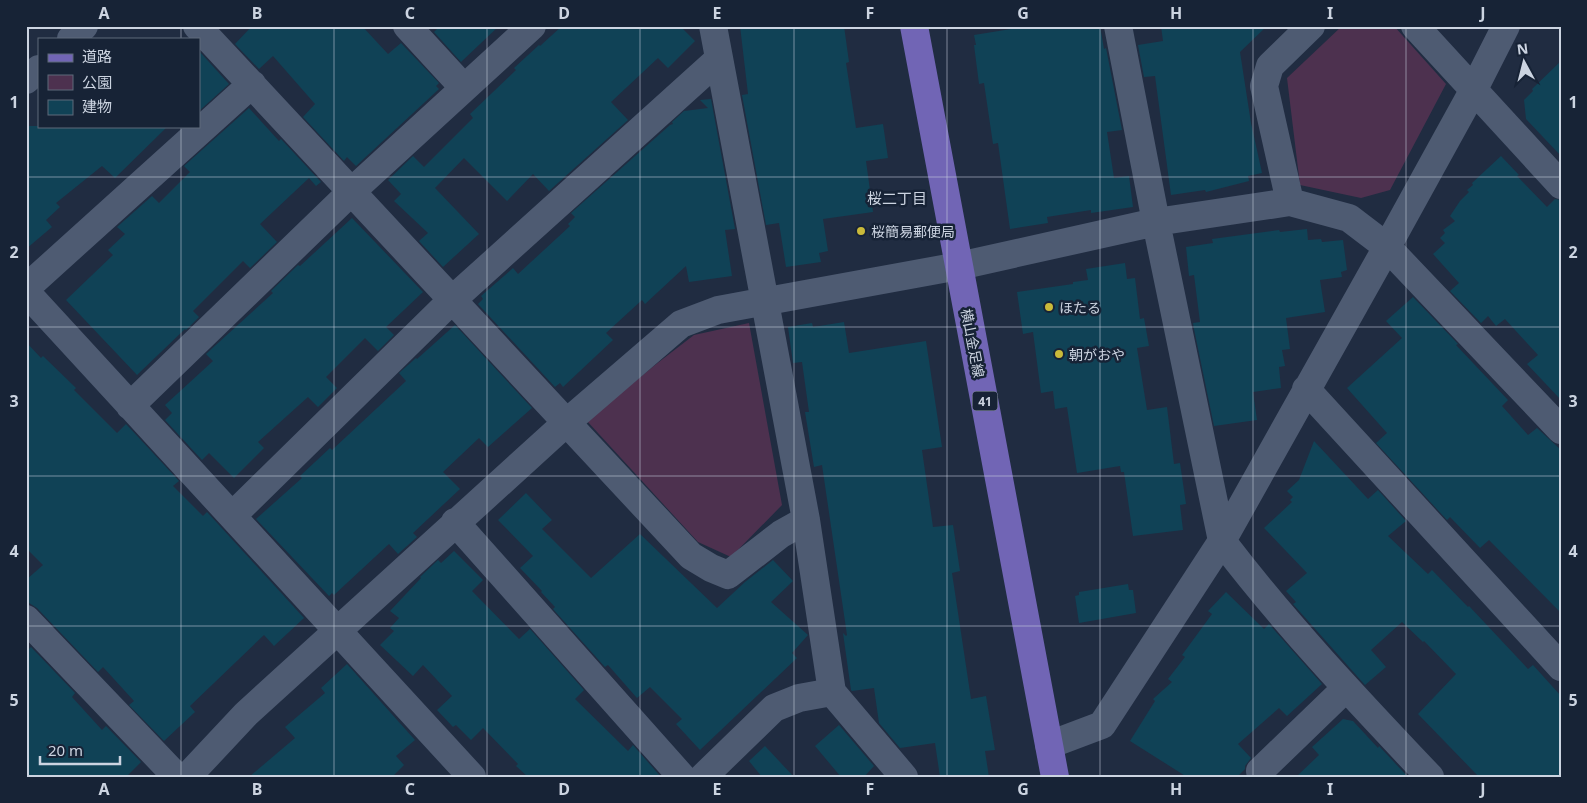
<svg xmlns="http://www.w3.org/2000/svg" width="1587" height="803" font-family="'Noto Sans','Noto Sans JP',sans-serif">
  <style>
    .green { fill: #4d314f }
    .building { fill: #104256 }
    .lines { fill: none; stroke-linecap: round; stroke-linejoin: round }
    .minor { stroke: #4e5b72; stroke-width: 28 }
    .major { stroke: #7165b5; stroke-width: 28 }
    .grid { fill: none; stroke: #ccd4e1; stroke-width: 1; stroke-opacity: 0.55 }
    .poi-dot { fill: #caba3a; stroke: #172336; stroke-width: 2 }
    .labels { text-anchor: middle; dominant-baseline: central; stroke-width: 5; stroke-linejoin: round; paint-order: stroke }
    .shield { fill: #172336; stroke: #969fae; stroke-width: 1 }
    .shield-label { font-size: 12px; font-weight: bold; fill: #ccd4e1 }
    .poi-label { font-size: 14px; fill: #ccd4e1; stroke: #172336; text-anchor: start }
    .street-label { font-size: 14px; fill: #ccd4e1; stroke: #172336 }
    .neighbourhood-label { font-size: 15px; fill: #ccd4e1; stroke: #172336 }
    .neatline { fill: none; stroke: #ccd4e1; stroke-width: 2 }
    .grid-label { font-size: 16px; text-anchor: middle; font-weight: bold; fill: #ccd4e1 }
  </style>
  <rect width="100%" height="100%" fill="#202c41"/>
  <!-- green -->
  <path class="green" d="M 1342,26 L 1394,26 L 1446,84 L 1390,190 L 1361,198 L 1300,185 L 1287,78 Z
    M 749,323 L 782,505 L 731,557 L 698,542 L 587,421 L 655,365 L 694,335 Z"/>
  <!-- building -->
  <path class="building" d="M 252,26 L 362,26 L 388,54 L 401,43 L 439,83 L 436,86 L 439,89 L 356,166 L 347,157 L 344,161 L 303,117 L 315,104 L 273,56 L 259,69 L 235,44 Z
    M 440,26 L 499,26 L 461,62 L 434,32 Z
    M 562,26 L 680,26 L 695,41 L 668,68 L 658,58 L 611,102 L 628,120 L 549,191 L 533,174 L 507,201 L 464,158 L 435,188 L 479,234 L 443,267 L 419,241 L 428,233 L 394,201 L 401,194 L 388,180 L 413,156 L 424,167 L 473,118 L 470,114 L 516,70 L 514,68 L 539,45 L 540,46 Z
    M 740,26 L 844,26 L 849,62 L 846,63 L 856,128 L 883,124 L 888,158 L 866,161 L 873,212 L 823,219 L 828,251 L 819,253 L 821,262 L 786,267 L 779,223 L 766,225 L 742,95 L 748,94 Z
    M 1011,26 L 1100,26 L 1104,49 L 1106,48 L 1122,130 L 1107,132 L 1114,178 L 1129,176 L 1133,207 L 1091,213 L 1091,210 L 1047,217 L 1048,223 L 1010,229 L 998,143 L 993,144 L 984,83 L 979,84 L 974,45 L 976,45 L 974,35 L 1011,29 Z
    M 1161,26 L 1267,26 L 1240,52 L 1251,123 L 1262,173 L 1248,176 L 1249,181 L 1206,192 L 1205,190 L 1171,195 L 1155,76 L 1144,77 L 1138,45 L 1163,41 Z
    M 199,51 L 229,84 L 199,111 Z
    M 1561,61 L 1561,156 L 1526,119 L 1524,100 L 1533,91 L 1532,89 Z
    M 711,99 L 735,229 L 725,230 L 732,276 L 689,282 L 686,266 L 645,304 L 642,300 L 606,333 L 613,340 L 563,387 L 560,383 L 555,387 L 478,304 L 483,299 L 481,296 L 513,268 L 518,274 L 570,226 L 568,224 L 575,217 L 571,213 L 670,125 L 673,124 L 672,122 L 684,111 L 708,108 L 700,100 Z
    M 249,108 L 279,141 L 281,139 L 321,182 L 316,186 L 309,178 L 260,224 L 277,242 L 250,268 L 243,261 L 193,311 L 199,317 L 186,330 L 185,329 L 137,375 L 66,300 L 113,255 L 108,250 L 125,234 L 117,227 L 152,196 L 159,203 L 190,172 L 184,166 Z
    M 26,126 L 168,126 L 115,178 L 102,166 L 56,203 L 60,207 L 46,220 L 52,227 L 26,249 Z
    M 1501,156 L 1519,175 L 1517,176 L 1547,207 L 1555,199 L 1561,200 L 1561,400 L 1527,364 L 1538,355 L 1505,319 L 1496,326 L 1488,316 L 1481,323 L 1450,291 L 1459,283 L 1433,254 L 1445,243 L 1440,238 L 1445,233 L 1443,230 L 1455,221 L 1450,216 L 1460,201 L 1469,192 L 1467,190 L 1473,185 L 1472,183 Z
    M 352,218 L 423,292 L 386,327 L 394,335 L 378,351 L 365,338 L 326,377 L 337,388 L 318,407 L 308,397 L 258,442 L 264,448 L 234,478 L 209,453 L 202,460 L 165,420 L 172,413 L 165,405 L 213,361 L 206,354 L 273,293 L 271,291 L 298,265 L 300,266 Z
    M 1307,229 L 1308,240 L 1321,239 L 1322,242 L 1343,240 L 1347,270 L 1341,272 L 1342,277 L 1320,280 L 1325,312 L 1286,318 L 1290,349 L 1282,350 L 1285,366 L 1279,367 L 1281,388 L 1253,392 L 1257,420 L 1214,426 L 1194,329 L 1193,323 L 1200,322 L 1194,275 L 1189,276 L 1186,247 L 1213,243 L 1212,239 L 1279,230 L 1280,232 Z
    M 1125,263 L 1127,279 L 1135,278 L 1140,319 L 1144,318 L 1149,346 L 1137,348 L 1147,410 L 1167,407 L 1174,464 L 1180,463 L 1186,504 L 1180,505 L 1183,530 L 1133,536 L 1124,472 L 1121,472 L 1120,466 L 1077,473 L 1067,407 L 1055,409 L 1053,391 L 1041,393 L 1033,332 L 1023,334 L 1017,292 L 1073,284 L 1073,282 L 1088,280 L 1086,269 Z
    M 1413,297 L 1458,344 L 1456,345 L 1508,400 L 1502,406 L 1528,435 L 1537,428 L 1561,450 L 1561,613 L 1489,540 L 1480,548 L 1450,517 L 1447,520 L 1376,443 L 1387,433 L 1347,388 L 1402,338 L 1386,321 Z
    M 844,322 L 849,353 L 926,341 L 942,447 L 922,450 L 933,527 L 953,525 L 960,571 L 952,573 L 971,699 L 986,696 L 995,750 L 985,751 L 989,777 L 940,777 L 935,743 L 900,748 L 879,723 L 874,688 L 852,691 L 851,690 L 843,633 L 846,636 L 847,635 L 822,465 L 814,467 L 805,412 L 809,412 L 802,362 L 793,363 L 788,327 L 812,323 L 813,327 Z
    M 455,325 L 532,408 L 488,447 L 479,438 L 443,472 L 460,489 L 413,533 L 417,537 L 398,554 L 389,544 L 334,595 L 332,593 L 329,596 L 256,519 L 302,478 L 300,476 L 330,448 L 332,450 L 406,381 L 399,373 L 416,358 L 417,359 Z
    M 26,342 L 41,358 L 43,356 L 76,388 L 74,390 L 117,433 L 126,424 L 179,481 L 173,486 L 203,516 L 207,512 L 304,618 L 274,646 L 264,635 L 190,706 L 195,712 L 164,741 L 129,705 L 134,701 L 103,667 L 98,672 L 37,608 L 26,601 L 26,580 L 43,565 L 26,548 Z
    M 1314,441 L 1368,499 L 1378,490 L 1406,521 L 1388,536 L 1428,574 L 1432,570 L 1468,607 L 1469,606 L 1528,669 L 1533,665 L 1561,696 L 1561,777 L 1479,777 L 1418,714 L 1456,674 L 1424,641 L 1423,642 L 1402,622 L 1371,650 L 1386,667 L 1365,685 L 1293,604 L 1296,602 L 1286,591 L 1307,573 L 1264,528 L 1292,502 L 1290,500 L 1293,497 L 1287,491 L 1299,480 Z
    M 526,493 L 552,520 L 542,529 L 591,578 L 640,534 L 717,608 L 745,582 L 773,560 L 793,581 L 771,602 L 808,635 L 792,653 L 797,658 L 700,750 L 676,724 L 682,719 L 650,687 L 637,698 L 608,665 L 605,667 L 553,609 L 555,607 L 541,592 L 542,591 L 520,568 L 533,556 L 498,520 Z
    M 454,551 L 483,580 L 472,591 L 519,639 L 530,629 L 584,690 L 575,699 L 628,751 L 633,745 L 661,777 L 528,777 L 516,766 L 518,764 L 483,728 L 471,740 L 456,725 L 453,727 L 437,710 L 452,696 L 423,665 L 413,676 L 380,645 L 394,631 L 390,628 L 399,618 L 390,611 L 421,578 L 420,577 L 438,560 L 441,563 Z
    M 1128,584 L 1129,590 L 1133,590 L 1136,613 L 1079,623 L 1075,596 L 1079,595 L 1079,592 Z
    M 1226,592 L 1264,629 L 1269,624 L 1322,684 L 1287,716 L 1279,708 L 1238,744 L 1251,758 L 1245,766 L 1245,769 L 1237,777 L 1187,777 L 1130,741 L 1155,701 L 1153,699 L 1172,682 L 1168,679 L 1185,657 L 1182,655 L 1212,614 L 1208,611 Z
    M 31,647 L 75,693 L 72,697 L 102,730 L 106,726 L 141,762 L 126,777 L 26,777 L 26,652 Z
    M 347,664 L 415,740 L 396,756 L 404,765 L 392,777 L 249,777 L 295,738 L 285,727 L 325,693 L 321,688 Z
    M 1343,719 L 1353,721 L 1378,748 L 1379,746 L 1408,777 L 1296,777 L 1319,755 L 1312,747 Z
    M 839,725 L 874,766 L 864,777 L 841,777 L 815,746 Z
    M 765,746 L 794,777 L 762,777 L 749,761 Z"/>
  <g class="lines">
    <!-- minor -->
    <path class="minor" d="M 197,26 L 691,556 L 711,568 L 728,575 L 781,534 L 806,520
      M 407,26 L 464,88
      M 713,26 L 806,520 L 832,692 L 904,777
      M 1118,26 L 1156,222 L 1222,541 C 1286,625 1358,701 1430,777
      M 1415,26 L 1561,185
      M 71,39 L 84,26
      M 26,80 L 39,69
      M 1290,202 L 1264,86 L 1270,66 L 1311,26
      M 26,288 L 252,84
      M 26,292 L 472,777
      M 1306,389 L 1561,667
      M 130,406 L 351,192 L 532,26
      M 232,516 L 452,300 L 719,59
      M 455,522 L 682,777
      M 26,619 L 177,777
      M 1049,745 L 1102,725 L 1222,541 L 1387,247 L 1473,91 L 1506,26
      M 187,777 L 246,714 L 566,423 L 681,324 L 718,310 L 959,266 L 1156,222 L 1290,202 L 1349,218 L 1387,247 L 1561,430
      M 703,777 L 774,708 L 799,698 L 832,692
      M 1261,777 L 1260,771 L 1346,688"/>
    <!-- major -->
    <path class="major" d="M 914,26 L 1055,777"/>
  </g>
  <!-- grid -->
  <path class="grid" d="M 181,26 L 181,39M 334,26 L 334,777M 487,26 L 487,777M 640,26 L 640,777M 794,26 L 794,777M 947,26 L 947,777M 1100,26 L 1100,777M 1253,26 L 1253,777M 1406,26 L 1406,777M 181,126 L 181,777M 26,177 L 1561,177M 26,327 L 1561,327M 26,476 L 1561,476M 26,626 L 1561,626"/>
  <!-- markers -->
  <g class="poi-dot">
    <circle cx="861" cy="231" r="5"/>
    <circle cx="1049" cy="307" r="5"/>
    <circle cx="1059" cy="354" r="5"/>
  </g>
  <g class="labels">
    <!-- shield labels -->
    <rect class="shield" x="972.5" y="391.5" width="25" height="19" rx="4"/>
    <g class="shield-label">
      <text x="985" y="401">41</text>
    </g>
    <!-- poi labels -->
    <g class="poi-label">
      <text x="871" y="231">桜簡易郵便局</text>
      <text x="1059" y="307">ほたる</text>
      <text x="1069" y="354">朝がおや</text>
    </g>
    <!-- street labels -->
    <g class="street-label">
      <text transform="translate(973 343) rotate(79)">横山金足線</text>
    </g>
    <!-- neighbourhood labels -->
    <g class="neighbourhood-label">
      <text x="897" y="198">桜二丁目</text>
    </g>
  </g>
  <!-- border -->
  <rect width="1587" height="803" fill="none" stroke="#172336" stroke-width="55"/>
  <!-- legend -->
  <rect x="38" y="38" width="162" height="90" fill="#172336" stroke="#5f6a7a"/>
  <rect x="48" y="54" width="25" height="8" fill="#7165b5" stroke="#5f6a7a"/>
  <text x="82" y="62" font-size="15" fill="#ccd4e1">道路</text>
  <rect x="48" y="75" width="25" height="15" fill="#4d314f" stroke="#5f6a7a"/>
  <text x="82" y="88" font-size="15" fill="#ccd4e1">公園</text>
  <rect x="48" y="100" width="25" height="15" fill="#104256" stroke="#5f6a7a"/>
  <text x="82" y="112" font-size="15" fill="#ccd4e1">建物</text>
  <!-- north arrow -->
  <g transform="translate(1524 62) rotate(353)" stroke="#172336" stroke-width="4" paint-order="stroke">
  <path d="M0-4L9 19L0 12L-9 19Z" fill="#ccd4e1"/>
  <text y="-8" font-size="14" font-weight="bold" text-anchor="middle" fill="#ccd4e1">N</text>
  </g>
  <!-- scale -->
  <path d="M40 756v8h80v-8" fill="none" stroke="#ccd4e1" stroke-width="2.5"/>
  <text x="48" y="756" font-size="15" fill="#ccd4e1" stroke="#172336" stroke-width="4" paint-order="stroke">20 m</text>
  <rect x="28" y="28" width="1532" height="748" class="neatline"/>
  <g class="grid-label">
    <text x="104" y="19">A</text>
    <text x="257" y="19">B</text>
    <text x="410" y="19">C</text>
    <text x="564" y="19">D</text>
    <text x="717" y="19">E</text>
    <text x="870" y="19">F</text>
    <text x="1023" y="19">G</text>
    <text x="1176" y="19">H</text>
    <text x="1330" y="19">I</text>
    <text x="1483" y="19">J</text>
    <text x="14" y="108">1</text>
    <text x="1573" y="108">1</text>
    <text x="14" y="258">2</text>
    <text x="1573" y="258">2</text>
    <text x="14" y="407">3</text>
    <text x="1573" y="407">3</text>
    <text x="14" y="557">4</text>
    <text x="1573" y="557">4</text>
    <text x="14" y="706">5</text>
    <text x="1573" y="706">5</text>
    <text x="104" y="795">A</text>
    <text x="257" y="795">B</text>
    <text x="410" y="795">C</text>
    <text x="564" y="795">D</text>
    <text x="717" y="795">E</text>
    <text x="870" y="795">F</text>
    <text x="1023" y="795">G</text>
    <text x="1176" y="795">H</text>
    <text x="1330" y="795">I</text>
    <text x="1483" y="795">J</text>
  </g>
</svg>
